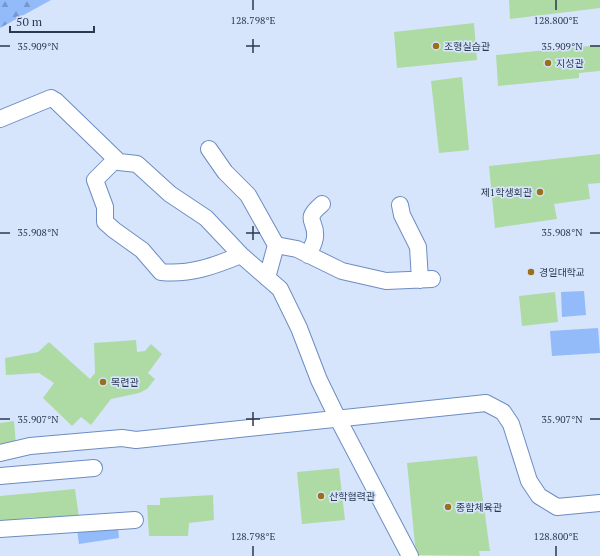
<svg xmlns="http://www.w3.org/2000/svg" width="600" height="556" font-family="'PT Serif','Noto Sans KR',serif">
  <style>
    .forest { fill: url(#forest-firs) }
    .green { fill: #93baf9 }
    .building { fill: #aedba4 }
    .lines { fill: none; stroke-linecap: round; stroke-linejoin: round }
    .minor-casing { stroke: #6c8dc2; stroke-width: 18 }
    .minor { stroke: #fff; stroke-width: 16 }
    .ticks { fill: none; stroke: #2b3950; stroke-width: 1.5 }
    .poi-dot { fill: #9a701d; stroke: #d6e5fc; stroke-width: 1.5 }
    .labels { text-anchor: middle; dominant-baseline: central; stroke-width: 3.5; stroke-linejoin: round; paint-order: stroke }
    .poi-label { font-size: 10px; fill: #2b3950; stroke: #d6e5fc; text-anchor: start }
    .ticks-label { font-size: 10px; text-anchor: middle; fill: #2b3950; stroke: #d6e5fc; stroke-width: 3.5; stroke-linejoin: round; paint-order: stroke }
  </style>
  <defs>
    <pattern id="forest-firs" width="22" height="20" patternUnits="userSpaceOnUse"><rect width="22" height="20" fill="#93baf9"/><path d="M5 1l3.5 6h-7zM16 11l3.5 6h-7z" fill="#7898cc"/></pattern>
  </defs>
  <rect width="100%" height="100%" fill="#d6e5fc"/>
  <!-- forest -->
  <path class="forest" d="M 0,0 L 51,0 L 0,28 Z"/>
  <!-- green -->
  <path class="green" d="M 584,291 L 586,315 L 562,317 L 561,292 Z
    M 598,328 L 600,353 L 552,356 L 550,331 Z
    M 117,516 L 119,538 L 79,544 L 76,522 Z"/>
  <!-- building -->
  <path class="building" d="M 509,0 L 600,0 L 600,8 L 510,19 Z
    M 474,23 L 477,60 L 397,68 L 394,32 Z
    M 600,45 L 600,71 L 579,73 L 579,78 L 498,86 L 496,55 Z
    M 462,77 L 469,150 L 439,153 L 431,81 Z
    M 600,154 L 600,183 L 588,184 L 590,199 L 554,204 L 557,219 L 495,228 L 489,166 Z
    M 555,292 L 558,322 L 522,326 L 519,296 Z
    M 136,340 L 137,352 L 145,351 L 151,344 L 162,354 L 148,373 L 155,379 L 147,389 L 139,393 L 111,399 L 91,425 L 81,417 L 72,426 L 43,398 L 54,383 L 39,373 L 6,375 L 5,358 L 38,352 L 49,342 L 90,379 L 95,373 L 94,343 Z
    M 14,421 L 16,445 L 0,447 L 0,423 Z
    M 477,456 L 490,551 L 479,551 L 480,556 L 416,555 L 407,463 Z
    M 339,468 L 345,520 L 302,524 L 297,472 Z
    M 75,489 L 79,517 L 36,522 L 35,517 L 0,522 L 0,496 Z
    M 213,495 L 214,520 L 189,523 L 188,536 L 149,536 L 147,505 L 160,505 L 160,498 Z"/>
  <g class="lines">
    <!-- minor casing -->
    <g class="minor-casing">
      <path id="minor" d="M 0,119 L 51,98 L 56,101 L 119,162 L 137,164 L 170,194 L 206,218 L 241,255 L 280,289 L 299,328 L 319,380 L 337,417 L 410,556
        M 209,149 L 225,172 L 248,195 L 276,245 L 297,249 L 342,271 L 386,281 L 432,279
        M 116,159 L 95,180 L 105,207 L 105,222 L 114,230 L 142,250 L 161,272 C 190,275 214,266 241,255
        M 400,205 L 402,215 L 418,247 L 420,280
        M 308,255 C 310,250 315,243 315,237 C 317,220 302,221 322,204
        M 267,278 L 276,245
        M 0,453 L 30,446 L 122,438 L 136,440 L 486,403 L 503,412 L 511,424 L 529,481 L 539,496 L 557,507 L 600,503
        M 0,476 L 94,468
        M 0,529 L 135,520"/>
    </g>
    <!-- minor -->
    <use href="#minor" class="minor"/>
  </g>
  <!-- ticks -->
  <path class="ticks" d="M 253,0 L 253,10M 556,0 L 556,10M 253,39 L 253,53M 0,46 L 10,46M 246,46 L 260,46M 590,46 L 600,46M 253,226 L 253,240M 0,233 L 10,233M 246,233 L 260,233M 590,233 L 600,233M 253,412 L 253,426M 0,419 L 10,419M 246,419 L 260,419M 590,419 L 600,419M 253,546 L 253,556M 556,546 L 556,556"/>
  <!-- markers -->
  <g class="poi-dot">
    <circle cx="436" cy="46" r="4"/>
    <circle cx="548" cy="63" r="4"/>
    <circle cx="540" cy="192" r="4"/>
    <circle cx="531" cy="272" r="4"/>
    <circle cx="103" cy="382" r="4"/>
    <circle cx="321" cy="496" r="4"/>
    <circle cx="448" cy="507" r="4"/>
  </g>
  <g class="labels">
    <!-- poi labels -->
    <g class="poi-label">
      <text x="444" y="46">조형실습관</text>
      <text x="556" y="63">지성관</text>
      <text x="532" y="192" text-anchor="end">제1학생회관</text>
      <text x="539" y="272">경일대학교</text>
      <text x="111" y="382">목련관</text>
      <text x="329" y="496">산학협력관</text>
      <text x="456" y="507">종합체육관</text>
    </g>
  </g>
  <g class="ticks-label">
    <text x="253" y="24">128.798°E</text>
    <text x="556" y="24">128.800°E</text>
    <text x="38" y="50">35.909°N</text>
    <text x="562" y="50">35.909°N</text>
    <text x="38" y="236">35.908°N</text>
    <text x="562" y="236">35.908°N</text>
    <text x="38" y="423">35.907°N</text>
    <text x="562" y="423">35.907°N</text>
    <text x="253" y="540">128.798°E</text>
    <text x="556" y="540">128.800°E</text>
  </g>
  <!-- scale -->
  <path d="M10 26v6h84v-6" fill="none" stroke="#2b3950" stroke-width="2"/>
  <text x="16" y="26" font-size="12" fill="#2b3950" stroke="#d6e5fc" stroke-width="3" paint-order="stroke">50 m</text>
</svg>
